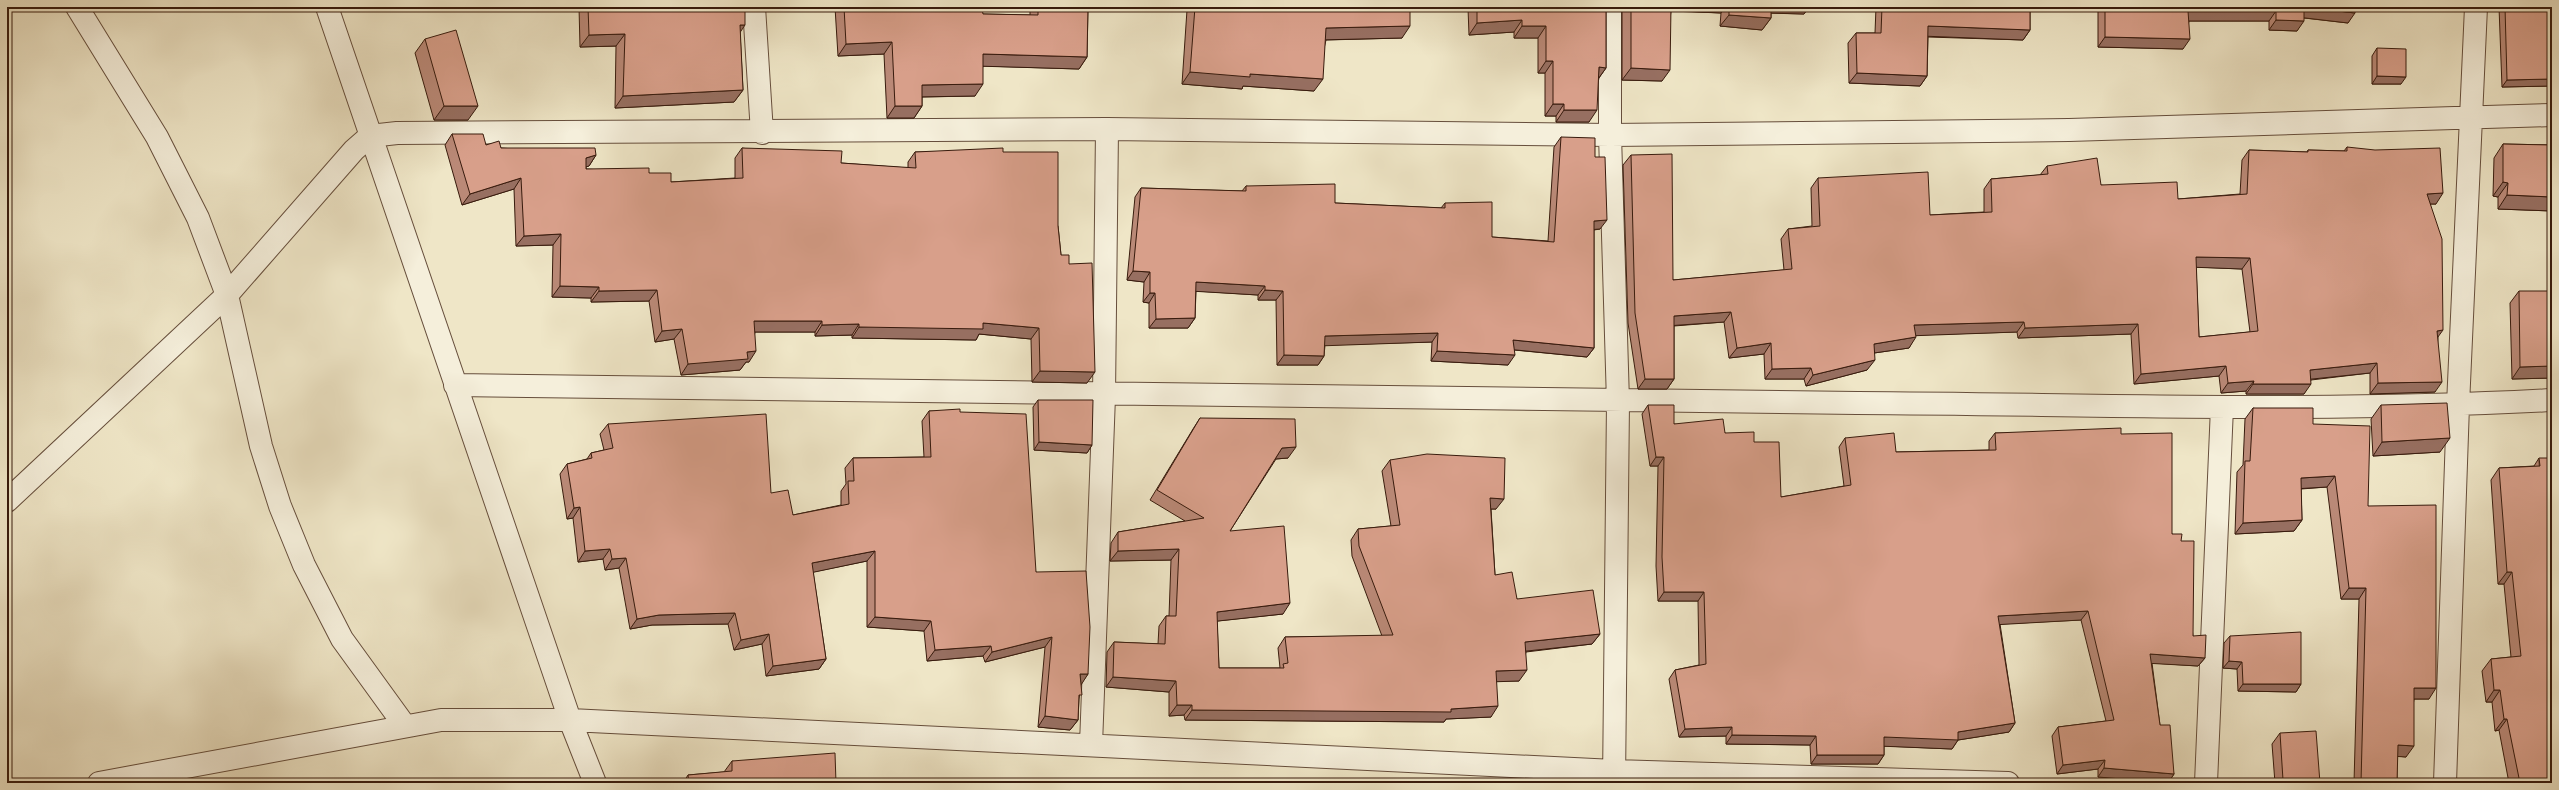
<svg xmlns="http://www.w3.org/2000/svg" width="2559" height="790" font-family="'EB Garamond',serif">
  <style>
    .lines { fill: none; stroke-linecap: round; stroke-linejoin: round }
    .minor-casing { stroke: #664e3c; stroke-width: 24 }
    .minor { stroke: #f5efdb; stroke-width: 22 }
    .wall { fill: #ba8977; stroke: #381b0d; fill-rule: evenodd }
    .shaded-wall { fill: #976f61; stroke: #381b0d }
    .building { fill: #d89f8a; stroke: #381b0d; fill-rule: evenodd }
  </style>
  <rect width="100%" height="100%" fill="#efe6c7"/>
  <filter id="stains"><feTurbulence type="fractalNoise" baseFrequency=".005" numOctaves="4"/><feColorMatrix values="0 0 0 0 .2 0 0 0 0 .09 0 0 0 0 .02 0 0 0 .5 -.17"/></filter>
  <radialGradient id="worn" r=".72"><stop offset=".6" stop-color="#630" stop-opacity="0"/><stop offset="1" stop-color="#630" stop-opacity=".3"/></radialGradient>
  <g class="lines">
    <!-- minor casing -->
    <g class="minor-casing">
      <path id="minor" d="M 77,7 L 157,137 L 198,218 L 227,295 L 261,446 L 280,506 L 304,565 L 342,639 L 405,726
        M 327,7 L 570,720 L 595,783
        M 754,7 L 762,133
        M 1610,7 L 1610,135 L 1618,402 L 1614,783
        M 455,385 C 922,393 1389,401 1857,403 C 2088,404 2320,413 2552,400
        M 7,501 L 227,295 L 354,150 L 370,136 L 397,133 L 1107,129 L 1610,135 L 2069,130 L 2552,115
        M 1091,745 L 1104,396 L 1107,129
        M 99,783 L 441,720 L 570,720 L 1614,771 L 2008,783
        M 2206,783 L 2222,407
        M 2445,783 L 2458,405 L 2476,7"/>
    </g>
    <!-- minor -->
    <use href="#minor" class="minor"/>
  </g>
  <!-- wall -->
  <path class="wall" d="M 579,7 L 745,7 L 740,32 L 743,90 L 734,102 L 615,108 L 616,46 L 580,47 Z
    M 835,7 L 976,7 L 976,8 L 983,14 L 1030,15 L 1030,7 L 1088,7 L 1087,57 L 1079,69 L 983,66 L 975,96 L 922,97 L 922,106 L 914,118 L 887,118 L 884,54 L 838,56 Z
    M 1162,7 L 1606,7 L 1606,68 L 1599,78 L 1589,122 L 1556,122 L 1556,116 L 1545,116 L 1545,73 L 1538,73 L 1538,38 L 1514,38 L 1514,32 L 1469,35 L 1468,8 L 1410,10 L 1402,38 L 1326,40 L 1314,91 L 1243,86 L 1242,89 L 1182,84 L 1187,10 Z
    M 1622,7 L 1809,7 L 1804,14 L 1771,13 L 1771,18 L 1762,30 L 1720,26 L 1721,13 L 1671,11 L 1662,81 L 1622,80 Z
    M 1876,7 L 2030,7 L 2030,30 L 2023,40 L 1928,37 L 1927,76 L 1920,86 L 1849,83 L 1848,43 L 1856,33 L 1875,33 Z
    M 2098,7 L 2356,7 L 2348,23 L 2304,18 L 2297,31 L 2269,30 L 2269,21 L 2189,21 L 2183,49 L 2098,47 Z
    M 2499,7 L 2552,7 L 2552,86 L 2502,87 Z
    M 425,39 L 468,120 L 434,120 L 415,53 Z
    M 2377,48 L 2401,84 L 2372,84 L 2372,56 Z
    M 452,134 L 486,145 L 501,148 L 596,155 L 589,166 L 586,166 L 586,169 L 649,173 L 671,182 L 735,178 L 735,158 L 742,148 L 841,163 L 908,168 L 908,162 L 915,152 L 1003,152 L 1058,226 L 1061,255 L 1069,264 L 1087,383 L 1032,382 L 1031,339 L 979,334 L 976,340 L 852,338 L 852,335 L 815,336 L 815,332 L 755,332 L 749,362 L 746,362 L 740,370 L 681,375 L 674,339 L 655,342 L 649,301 L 591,302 L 591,298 L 552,297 L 553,245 L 516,246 L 514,189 L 462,205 L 445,145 Z
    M 1561,137 L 1595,157 L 1600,229 L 1594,230 L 1594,348 L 1587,357 L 1514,350 L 1508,365 L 1431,361 L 1432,342 L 1325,345 L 1324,356 L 1318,365 L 1277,365 L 1276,300 L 1258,300 L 1258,295 L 1196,291 L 1195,318 L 1188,328 L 1149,328 L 1149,303 L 1143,302 L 1144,282 L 1127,280 L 1135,197 L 1141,188 L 1242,191 L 1246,186 L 1335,203 L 1441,208 L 1445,203 L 1492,237 L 1548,241 L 1554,147 Z
    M 2503,144 L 2552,145 L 2552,211 L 2498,209 L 2498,197 L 2493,196 L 2494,158 Z
    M 2347,147 L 2436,204 L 2430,204 L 2438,337 L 2435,392 L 2370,394 L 2370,373 L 2311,380 L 2304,394 L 2246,394 L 2246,391 L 2221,393 L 2219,376 L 2134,384 L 2131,334 L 2018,338 L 2017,332 L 1916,335 L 1909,348 L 1874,353 L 1867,370 L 1806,386 L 1804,379 L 1765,379 L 1764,354 L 1729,358 L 1724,322 L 1674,326 L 1674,379 L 1667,389 L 1638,389 L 1628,323 L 1623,165 L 1631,155 L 1673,280 L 1784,270 L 1781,239 L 1788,229 L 1812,226 L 1811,188 L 1818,178 L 1930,215 L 1984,212 L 1984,189 L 1991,179 L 2040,175 L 2047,166 L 2101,185 L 2178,199 L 2240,194 L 2242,160 L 2249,150 L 2307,152 L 2308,150 L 2344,151 ZM 2196,267 L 2242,269 L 2250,332 L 2199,337 Z
    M 2519,291 L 2552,378 L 2512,379 L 2510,303 Z
    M 1038,400 L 1092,445 L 1087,453 L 1034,450 L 1033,407 Z
    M 1648,405 L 1674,424 L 1725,433 L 1754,442 L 1781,497 L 1844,486 L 1839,447 L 1845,438 L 1896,452 L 1989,450 L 1989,441 L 1995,433 L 2121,434 L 2172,534 L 2181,541 L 2193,636 L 2205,658 L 2198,666 L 2152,663 L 2160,725 L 2174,774 L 2168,783 L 2098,777 L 2098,769 L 2057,774 L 2052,736 L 2058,727 L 2106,721 L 2081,620 L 2000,624 L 2015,723 L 2009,732 L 1958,740 L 1952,749 L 1884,746 L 1884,755 L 1878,764 L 1811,764 L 1810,745 L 1726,744 L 1726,736 L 1679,737 L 1669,679 L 1675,670 L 1699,665 L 1698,601 L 1658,601 L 1656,566 L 1658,466 L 1650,466 L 1642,414 Z
    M 2381,405 L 2440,452 L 2373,456 L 2371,419 Z
    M 2253,408 L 2313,424 L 2368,506 L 2429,699 L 2414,699 L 2406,757 L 2397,756 L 2397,783 L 2354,783 L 2359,599 L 2341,599 L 2327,487 L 2301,489 L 2302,520 L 2294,531 L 2235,534 L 2237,472 L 2243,465 L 2245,419 Z
    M 929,411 L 960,412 L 1036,572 L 1088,674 L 1081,684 L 1079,699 L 1078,720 L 1070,730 L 1038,727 L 1045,647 L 985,662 L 983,656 L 927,661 L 924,631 L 867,627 L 867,561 L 813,572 L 826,659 L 819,669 L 766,676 L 762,644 L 734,650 L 728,624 L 652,625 L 630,629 L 619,568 L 605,570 L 603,559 L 578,562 L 573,518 L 567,519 L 560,474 L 567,464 L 587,459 L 591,453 L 604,450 L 600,434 L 608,424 L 771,493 L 793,515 L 841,505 L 841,491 L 846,484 L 845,468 L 853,458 L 924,457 L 922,421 Z
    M 1200,418 L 1288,458 L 1276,459 L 1230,531 L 1283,614 L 1217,621 L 1219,668 L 1280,668 L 1278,648 L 1285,637 L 1382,636 L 1352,556 L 1351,540 L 1358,529 L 1391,526 L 1382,471 L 1390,460 L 1496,509 L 1491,509 L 1495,575 L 1517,599 L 1600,634 L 1592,644 L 1526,652 L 1519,681 L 1496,681 L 1491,717 L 1446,719 L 1444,722 L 1185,720 L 1184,715 L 1169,716 L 1169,692 L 1106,687 L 1107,652 L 1114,642 L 1158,644 L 1159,626 L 1166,616 L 1169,616 L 1171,560 L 1110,561 L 1111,543 L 1118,532 L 1185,521 L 1150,500 L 1193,429 Z
    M 2539,458 L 2552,783 L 2509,783 L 2499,730 L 2495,731 L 2492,702 L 2486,702 L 2482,671 L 2491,659 L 2511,657 L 2504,584 L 2498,584 L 2491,480 L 2499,468 L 2534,466 Z
    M 2230,636 L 2301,684 L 2296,692 L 2238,691 L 2237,669 L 2223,668 L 2224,643 Z
    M 2280,733 L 2320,783 L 2275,783 L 2272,744 Z
    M 732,761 L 836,783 L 683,783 L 688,775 L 724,772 Z"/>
  <!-- shaded-wall -->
  <path class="shaded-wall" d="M 1162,7 L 1189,7 L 1187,10 Z
    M 1404,7 L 1468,7 L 1468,8 L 1401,11 Z
    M 1666,7 L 1725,7 L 1721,13 L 1663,10 Z
    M 1768,7 L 1809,7 L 1804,14 L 1763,13 Z
    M 2304,7 L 2355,13 L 2348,23 L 2297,17 Z
    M 2188,11 L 2276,11 L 2269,21 L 2181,21 Z
    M 1729,15 L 1771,18 L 1762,30 L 1720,26 Z
    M 1522,20 L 1514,32 L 1469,35 L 1477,23 Z
    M 2276,20 L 2304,21 L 2297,31 L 2269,30 Z
    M 740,25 L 745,25 L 737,37 Z
    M 1410,26 L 1402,38 L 1318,40 L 1326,28 Z
    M 1522,26 L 1546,26 L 1538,38 L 1514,38 Z
    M 1928,26 L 2030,30 L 2023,40 L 1921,36 Z
    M 625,34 L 616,46 L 580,47 L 589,35 Z
    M 2105,37 L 2190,39 L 2183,49 L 2098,47 Z
    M 892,42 L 884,54 L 838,56 L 846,44 Z
    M 983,54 L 1087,57 L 1079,69 L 975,66 Z
    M 1546,61 L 1553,61 L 1545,73 L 1538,73 Z
    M 1599,67 L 1606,68 L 1598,79 Z
    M 1631,68 L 1670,70 L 1662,81 L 1622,80 Z
    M 1190,72 L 1250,74 L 1323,79 L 1314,91 L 1243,86 L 1242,89 L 1182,84 Z
    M 1857,73 L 1927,76 L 1920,86 L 1849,83 Z
    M 2377,76 L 2406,77 L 2401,84 L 2372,84 Z
    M 2552,79 L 2552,86 L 2502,87 L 2507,80 Z
    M 983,84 L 975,96 L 914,97 L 922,85 Z
    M 743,90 L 734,102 L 615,108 L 623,96 Z
    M 1553,104 L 1564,104 L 1556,116 L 1545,116 Z
    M 444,106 L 478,106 L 468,120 L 434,120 Z
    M 895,106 L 922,106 L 914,118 L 887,118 Z
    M 1564,110 L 1597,110 L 1589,122 L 1556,122 Z
    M 596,155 L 589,166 L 579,169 L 586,158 Z
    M 521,178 L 514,189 L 462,205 L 470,194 Z
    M 2503,182 L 2508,183 L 2498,197 L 2493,196 Z
    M 2443,193 L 2436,204 L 2420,204 L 2427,194 Z
    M 2507,195 L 2552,197 L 2552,211 L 2498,209 Z
    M 1607,220 L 1600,229 L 1587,230 L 1594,221 Z
    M 561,234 L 553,245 L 516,246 L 524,236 Z
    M 2196,257 L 2250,258 L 2242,269 L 2188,267 Z
    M 1133,271 L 1150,272 L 1144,282 L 1127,280 Z
    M 1196,282 L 1265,286 L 1258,295 L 1190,291 Z
    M 560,286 L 599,287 L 591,298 L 552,297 Z
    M 657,290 L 649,301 L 591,302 L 599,291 Z
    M 1265,290 L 1283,291 L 1276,300 L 1258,300 Z
    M 1150,293 L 1155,293 L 1149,303 L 1143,302 Z
    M 1731,312 L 1724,322 L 1666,326 L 1674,316 Z
    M 1195,318 L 1188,328 L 1149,328 L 1156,319 Z
    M 754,321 L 822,321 L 815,332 L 746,332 Z
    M 2024,322 L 2017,332 L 1907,336 L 1914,325 Z
    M 983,323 L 1039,328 L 1031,339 L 979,334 L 976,340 L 852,338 L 859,327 Z
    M 859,324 L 852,335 L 815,336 L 822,325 Z
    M 2138,324 L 2131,334 L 2018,338 L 2025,328 Z
    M 682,329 L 674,339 L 655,342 L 662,331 Z
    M 2443,330 L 2435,341 L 2437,331 Z
    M 1438,333 L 1432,342 L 1318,346 L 1325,336 Z
    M 1916,337 L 1909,348 L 1867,354 L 1874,344 Z
    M 1513,340 L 1594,348 L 1587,357 L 1506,349 Z
    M 1771,343 L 1764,354 L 1729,358 L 1737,348 Z
    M 756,351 L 749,362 L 746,362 L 740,370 L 681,375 L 688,364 L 747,352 Z
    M 1437,351 L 1515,355 L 1508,365 L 1431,361 Z
    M 1284,355 L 1324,356 L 1318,365 L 1277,365 Z
    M 1875,360 L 1867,370 L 1806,386 L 1813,375 Z
    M 2377,363 L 2370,373 L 2303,380 L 2310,370 Z
    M 2226,366 L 2219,376 L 2134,384 L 2141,374 Z
    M 2552,366 L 2552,378 L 2512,379 L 2520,367 Z
    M 1811,368 L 1804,379 L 1765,379 L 1772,369 Z
    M 1040,371 L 1095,372 L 1087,383 L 1032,382 Z
    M 1645,379 L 1674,379 L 1667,389 L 1638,389 Z
    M 2254,381 L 2246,391 L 2221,393 L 2228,383 Z
    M 2442,382 L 2435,392 L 2370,394 L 2378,383 Z
    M 2253,384 L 2311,384 L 2304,394 L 2246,394 Z
    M 2450,438 L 2440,452 L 2373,456 L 2382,442 Z
    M 1039,442 L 1092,445 L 1087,453 L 1034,450 Z
    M 1296,447 L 1288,458 L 1275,459 L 1282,448 Z
    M 1656,457 L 1664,457 L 1658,466 L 1650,466 Z
    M 2335,476 L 2327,487 L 2293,489 L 2301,478 Z
    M 1490,498 L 1504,499 L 1496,509 L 1483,509 Z
    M 580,507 L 573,518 L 567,519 L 574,508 Z
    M 2302,520 L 2294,531 L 2235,534 L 2243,523 Z
    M 610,549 L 603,559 L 578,562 L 585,551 Z
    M 1179,549 L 1171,560 L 1110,561 L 1118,551 Z
    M 875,551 L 867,561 L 805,574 L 812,563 Z
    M 626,558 L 619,568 L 605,570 L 612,559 Z
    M 2507,572 L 2512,572 L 2504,584 L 2498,584 Z
    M 2349,588 L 2366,588 L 2359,599 L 2341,599 Z
    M 1664,592 L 1704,592 L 1698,601 L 1658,601 Z
    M 1290,603 L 1283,614 L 1209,622 L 1217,612 Z
    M 2088,611 L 2081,620 L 1992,625 L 1998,616 Z
    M 735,613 L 728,624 L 652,625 L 630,629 L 637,619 L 659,615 Z
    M 875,617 L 931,621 L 924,631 L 867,627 Z
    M 769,634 L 762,644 L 734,650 L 741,640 Z
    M 1600,634 L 1592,644 L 1518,652 L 1525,642 Z
    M 1052,637 L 1045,647 L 985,662 L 992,652 Z
    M 991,646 L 983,656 L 927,661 L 935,650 Z
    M 2150,654 L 2205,658 L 2198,666 L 2144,663 Z
    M 826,659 L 819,669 L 766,676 L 773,666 Z
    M 2229,661 L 2242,662 L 2237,669 L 2223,668 Z
    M 1527,670 L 1519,681 L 1488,682 L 1496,671 Z
    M 1080,674 L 1088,674 L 1081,685 Z
    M 1113,677 L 1176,681 L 1169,692 L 1106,687 Z
    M 2243,684 L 2301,684 L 2296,692 L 2238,691 Z
    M 2414,688 L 2436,688 L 2429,699 L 2406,699 Z
    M 2494,690 L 2500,690 L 2492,702 L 2486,702 Z
    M 1177,705 L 1192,705 L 1184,715 L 1169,716 Z
    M 1498,706 L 1491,717 L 1446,719 L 1444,722 L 1185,720 L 1192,710 L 1451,709 Z
    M 1045,716 L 1078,720 L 1070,730 L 1038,727 Z
    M 2504,719 L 2507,719 L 2499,730 L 2495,731 Z
    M 2015,723 L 2009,732 L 1958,740 L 1952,749 L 1878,746 L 1884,737 L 1958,732 Z
    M 1732,727 L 1726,736 L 1679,737 L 1685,729 Z
    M 1732,735 L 1816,736 L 1810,745 L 1726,744 Z
    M 2398,745 L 2414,746 L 2406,757 L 2390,756 Z
    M 1817,755 L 1884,755 L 1878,764 L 1811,764 Z
    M 2105,760 L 2098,769 L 2057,774 L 2063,765 Z
    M 2104,768 L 2174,774 L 2168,783 L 2098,777 Z
    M 2283,780 L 2318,783 L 2281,783 Z"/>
  <!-- building -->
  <path class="building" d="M 588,7 L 745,7 L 745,25 L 740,25 L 743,90 L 623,96 L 625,34 L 589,35 Z
    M 844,7 L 976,7 L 976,8 L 982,8 L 983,14 L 1038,15 L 1038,7 L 1088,7 L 1087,57 L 983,54 L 983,84 L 922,85 L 922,106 L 895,106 L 892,42 L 846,44 Z
    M 1195,7 L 1410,7 L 1410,26 L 1326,28 L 1323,79 L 1250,74 L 1250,77 L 1190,72 Z
    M 1477,7 L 1606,7 L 1606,68 L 1599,67 L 1597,110 L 1564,110 L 1564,104 L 1553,104 L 1553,61 L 1546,61 L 1546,26 L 1522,26 L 1522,20 L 1477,23 Z
    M 1631,7 L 1671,7 L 1670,70 L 1631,68 Z
    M 1729,7 L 1771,7 L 1771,18 L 1729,15 Z
    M 1882,7 L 2030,7 L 2030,30 L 1928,26 L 1927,76 L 1857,73 L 1856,33 L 1881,33 Z
    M 2105,7 L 2356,7 L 2355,13 L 2304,7 L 2304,21 L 2276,20 L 2276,11 L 2188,11 L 2190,39 L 2105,37 Z
    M 2505,7 L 2552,7 L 2552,79 L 2507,80 Z
    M 456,30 L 478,106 L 444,106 L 425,39 Z
    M 2377,48 L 2406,49 L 2406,77 L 2377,76 Z
    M 452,134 L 483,134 L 486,145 L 499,141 L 501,148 L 595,148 L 596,155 L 586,158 L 586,169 L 649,168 L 649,173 L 671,173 L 671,182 L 743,178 L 742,148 L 842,151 L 841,163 L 916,168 L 915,152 L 1003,148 L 1003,152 L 1058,152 L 1058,226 L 1061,255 L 1069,255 L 1069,264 L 1092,263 L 1095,372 L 1040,371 L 1039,328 L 983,323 L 983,329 L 859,327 L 859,324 L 822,325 L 822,321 L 754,321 L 756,351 L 747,352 L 748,359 L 688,364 L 682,329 L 662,331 L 657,290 L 599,291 L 599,287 L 560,286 L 561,234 L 524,236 L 521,178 L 470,194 Z
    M 1561,137 L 1595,138 L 1595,157 L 1605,157 L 1607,220 L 1594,221 L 1594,348 L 1513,340 L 1515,355 L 1437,351 L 1438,333 L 1325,336 L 1324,356 L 1284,355 L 1283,291 L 1265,290 L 1265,286 L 1196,282 L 1195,318 L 1156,319 L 1155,293 L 1150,293 L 1150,272 L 1133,271 L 1141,188 L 1246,191 L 1246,186 L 1335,184 L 1335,203 L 1445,208 L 1445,203 L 1492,202 L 1492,237 L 1554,242 Z
    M 2503,144 L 2552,145 L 2552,197 L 2507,195 L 2508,183 L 2503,182 Z
    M 2347,147 L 2375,150 L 2440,148 L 2443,193 L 2427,194 L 2442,239 L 2443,330 L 2437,331 L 2442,382 L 2378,383 L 2377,363 L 2310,370 L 2311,384 L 2253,384 L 2254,381 L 2228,383 L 2226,366 L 2141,374 L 2138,324 L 2025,328 L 2024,322 L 1914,325 L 1916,337 L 1874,344 L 1875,360 L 1813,375 L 1811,368 L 1772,369 L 1771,343 L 1737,348 L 1731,312 L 1674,316 L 1674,379 L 1645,379 L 1635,313 L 1631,155 L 1672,154 L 1673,280 L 1792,269 L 1788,229 L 1820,226 L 1818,178 L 1928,172 L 1930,215 L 1992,212 L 1991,179 L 2048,174 L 2047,166 L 2097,158 L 2101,185 L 2177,182 L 2178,199 L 2247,194 L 2249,150 L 2308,152 L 2308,150 L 2347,151 ZM 2196,257 L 2250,258 L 2258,331 L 2199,337 Z
    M 2519,291 L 2552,291 L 2552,366 L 2520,367 Z
    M 1038,400 L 1093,400 L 1092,445 L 1039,442 Z
    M 2447,403 L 2450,438 L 2382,442 L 2381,405 Z
    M 1648,405 L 1674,405 L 1674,424 L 1723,419 L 1725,433 L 1754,432 L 1754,442 L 1779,442 L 1781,497 L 1851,485 L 1845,438 L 1894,433 L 1896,452 L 1996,450 L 1995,433 L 2121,428 L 2121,434 L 2172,433 L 2172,534 L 2182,534 L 2181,541 L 2194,541 L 2193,636 L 2206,635 L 2205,658 L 2150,654 L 2160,725 L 2170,725 L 2174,774 L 2104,768 L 2105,760 L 2063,765 L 2058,727 L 2114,720 L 2088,611 L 1998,616 L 2015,723 L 1958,732 L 1958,740 L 1884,737 L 1884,755 L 1817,755 L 1816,736 L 1732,735 L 1732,727 L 1685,729 L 1675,670 L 1706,664 L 1704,592 L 1664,592 L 1662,557 L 1664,457 L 1656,457 Z
    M 2253,408 L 2313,408 L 2313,424 L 2370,426 L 2368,506 L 2436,505 L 2436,688 L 2414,688 L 2414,746 L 2398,745 L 2397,783 L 2361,783 L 2366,588 L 2349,588 L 2335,476 L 2301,478 L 2302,520 L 2243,523 L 2245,461 L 2250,461 Z
    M 960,409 L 960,412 L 1026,414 L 1036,572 L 1086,571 L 1090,627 L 1088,674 L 1080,674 L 1082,695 L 1079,695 L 1078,720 L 1045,716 L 1052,637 L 992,652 L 991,646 L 935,650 L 931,621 L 875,617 L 875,551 L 812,563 L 826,659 L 773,666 L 769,634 L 741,640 L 735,613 L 659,615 L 637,619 L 626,558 L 612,559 L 610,549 L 585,551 L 580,507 L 574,508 L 567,464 L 592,458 L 591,453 L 613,448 L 608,424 L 766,414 L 771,493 L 788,490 L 793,515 L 849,504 L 848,481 L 854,481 L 853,458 L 931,457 L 929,411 Z
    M 1200,418 L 1295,419 L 1296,447 L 1282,448 L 1230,531 L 1284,526 L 1290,603 L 1217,612 L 1219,668 L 1284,668 L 1283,664 L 1288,663 L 1285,637 L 1393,635 L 1359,546 L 1358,529 L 1400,525 L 1390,460 L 1427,454 L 1505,458 L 1504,499 L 1490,498 L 1495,575 L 1512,572 L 1517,599 L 1593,590 L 1600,634 L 1525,642 L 1527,670 L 1496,671 L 1498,706 L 1451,709 L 1451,712 L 1192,710 L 1192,705 L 1177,705 L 1176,681 L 1113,677 L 1114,642 L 1165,644 L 1166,616 L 1176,616 L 1179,549 L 1118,551 L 1118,532 L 1204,518 L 1157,490 Z
    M 2539,458 L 2552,458 L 2552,783 L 2520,783 L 2507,719 L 2504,719 L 2500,690 L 2494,690 L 2491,659 L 2521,656 L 2512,572 L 2507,572 L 2499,468 L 2540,466 Z
    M 2301,632 L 2301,684 L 2243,684 L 2242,662 L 2229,661 L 2230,636 Z
    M 2316,731 L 2320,783 L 2283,780 L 2280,733 Z
    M 835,753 L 836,783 L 689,783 L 688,775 L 732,771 L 732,761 Z"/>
  <!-- margin -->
  <rect width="2559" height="790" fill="none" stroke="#efe6c7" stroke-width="24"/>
  <rect x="8" y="8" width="2543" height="774" fill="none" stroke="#381b0d" stroke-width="2"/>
  <rect x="12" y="12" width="2535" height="766" fill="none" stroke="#381b0d"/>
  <rect width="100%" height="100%" filter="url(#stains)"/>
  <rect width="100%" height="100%" fill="url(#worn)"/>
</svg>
